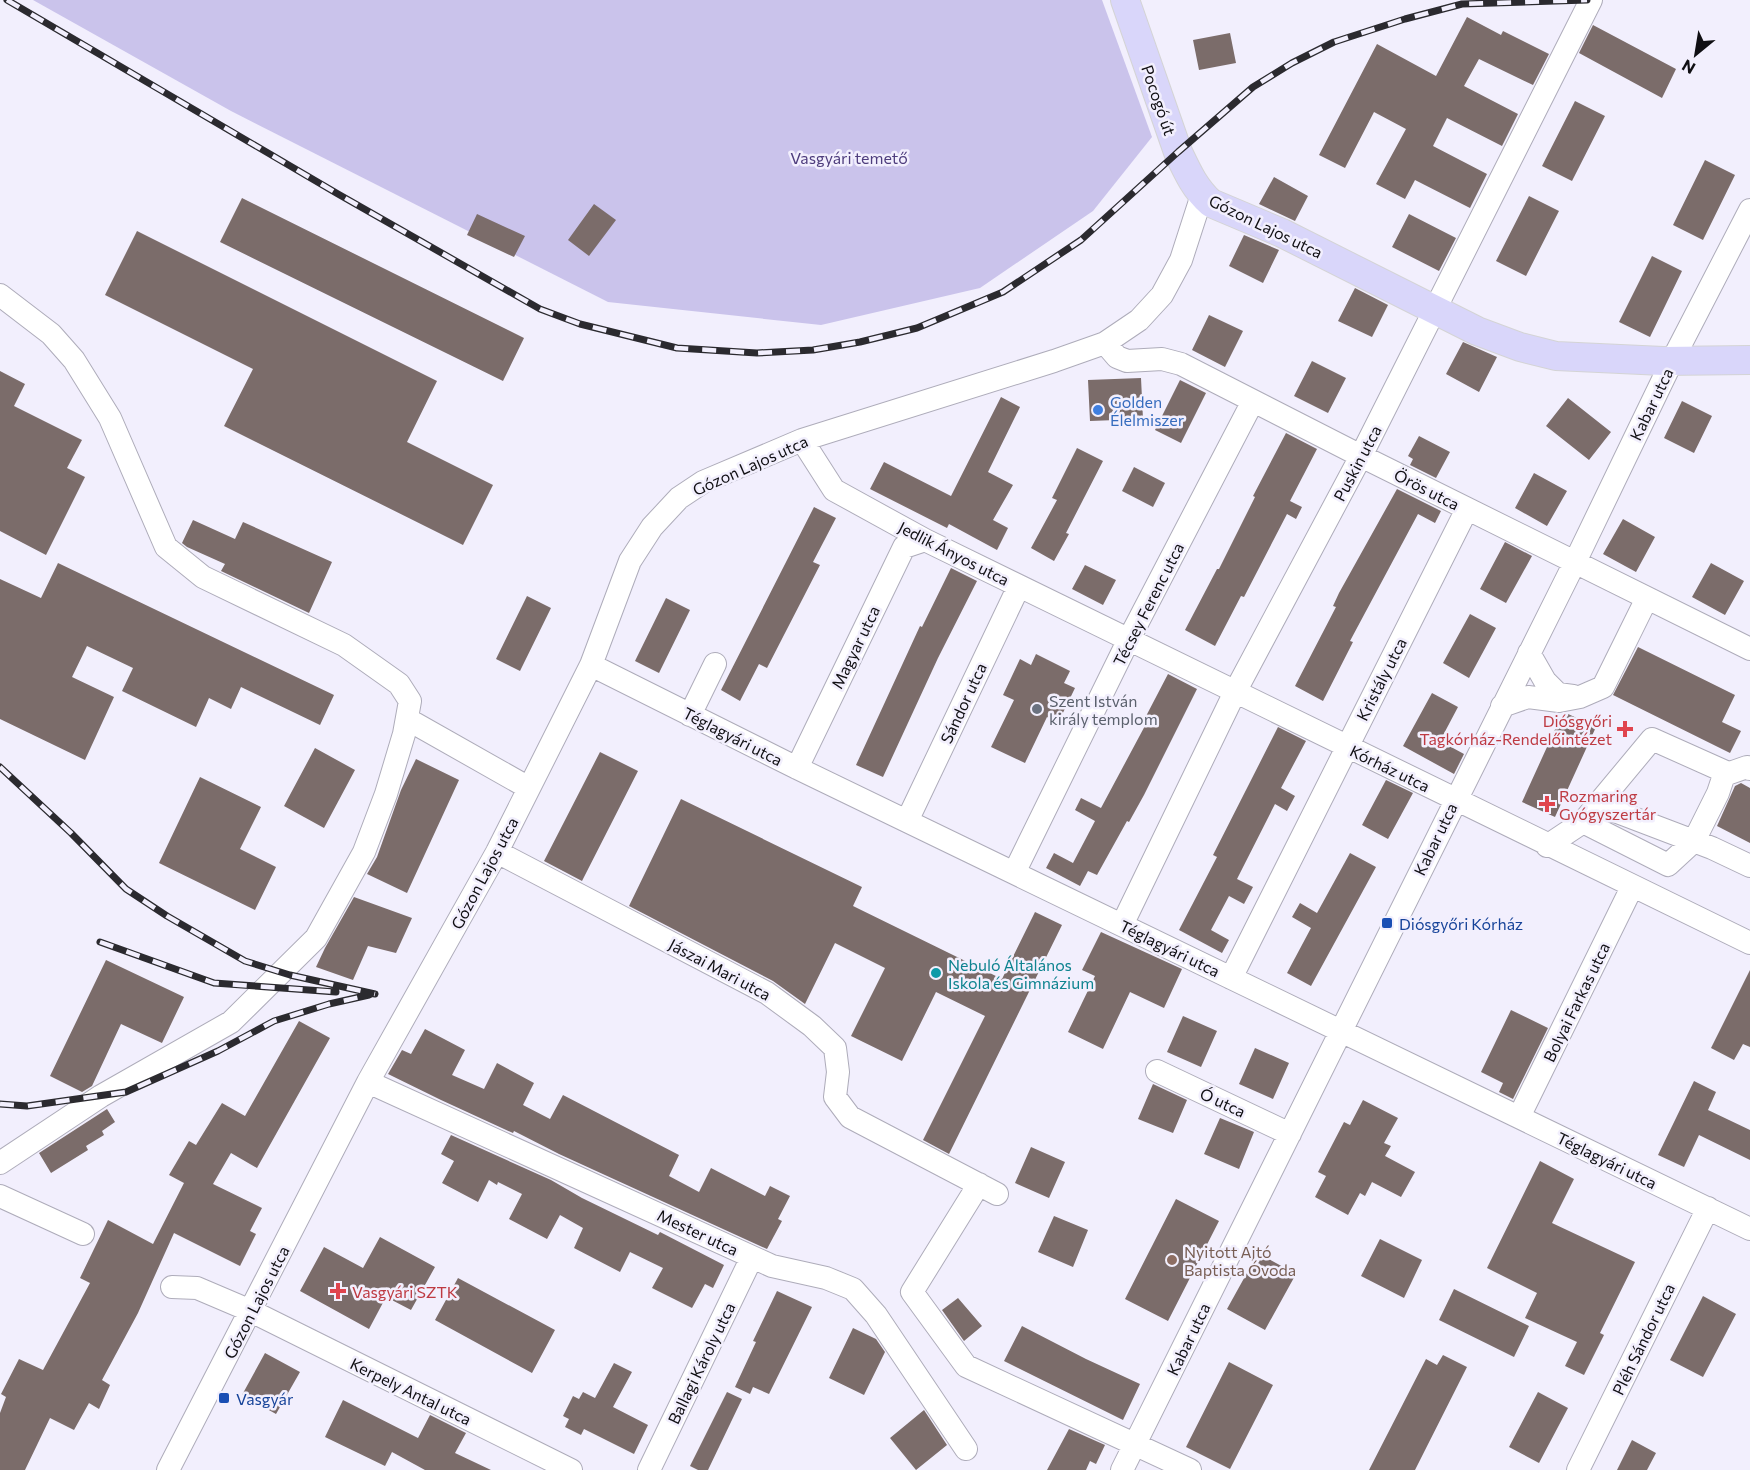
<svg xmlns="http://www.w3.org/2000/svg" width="1750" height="1470" font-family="Commissioner,sans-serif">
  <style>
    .green { fill: #cac3eb }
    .building { fill: #7b6c6a }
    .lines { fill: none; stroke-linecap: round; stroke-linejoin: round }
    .minor-casing { stroke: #aeacba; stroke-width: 24 }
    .major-casing { stroke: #d4d4d5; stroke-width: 30 }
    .minor { stroke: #fff; stroke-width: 22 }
    .major { stroke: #d9d6fa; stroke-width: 28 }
    .rail-casing { stroke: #2b2a2f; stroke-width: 7 }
    .rail { stroke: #f2effd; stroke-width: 4.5; stroke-dasharray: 14; stroke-linecap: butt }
    .shop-dot { fill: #3f7fe0; stroke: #f2effd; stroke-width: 2 }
    .worship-dot { fill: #6b7280; stroke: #f2effd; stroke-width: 2 }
    .health-dot { fill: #e0444e; stroke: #f2effd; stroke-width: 2 }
    .transit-dot { fill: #1a4fb4; stroke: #f2effd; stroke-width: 2 }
    .culture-dot { fill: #0f9aa8; stroke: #f2effd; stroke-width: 2 }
    .education-dot { fill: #8d6e63; stroke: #f2effd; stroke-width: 2 }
    .labels { text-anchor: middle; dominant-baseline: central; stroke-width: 5; stroke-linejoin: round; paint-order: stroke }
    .street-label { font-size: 16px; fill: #100f13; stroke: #f2effd }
    .park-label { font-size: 16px; fill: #4e3d7d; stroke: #f2effd }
    .shop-label { font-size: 16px; fill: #366cbe; stroke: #f2effd; text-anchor: start }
    .worship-label { font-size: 16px; fill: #5b616d; stroke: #f2effd; text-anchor: start }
    .health-label { font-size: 16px; fill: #be3a42; stroke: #f2effd; text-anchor: start }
    .transit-label { font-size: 16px; fill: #164399; stroke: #f2effd; text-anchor: start }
    .culture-label { font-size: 16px; fill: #0d838f; stroke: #f2effd; text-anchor: start }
    .education-label { font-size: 16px; fill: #785e54; stroke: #f2effd; text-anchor: start }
  </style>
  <rect width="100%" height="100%" fill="#f2effd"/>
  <!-- green -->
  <path class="green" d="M 33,0 L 1102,0 L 1152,137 L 1093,211 L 980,288 L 821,325 L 608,302 L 231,111 Z"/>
  <!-- building -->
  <path class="building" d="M 1467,17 L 1501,35 L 1503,31 L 1549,54 L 1533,85 L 1479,59 L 1464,86 L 1518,114 L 1502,146 L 1447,118 L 1433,146 L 1487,174 L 1470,208 L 1415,180 L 1405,199 L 1376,184 L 1406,129 L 1374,112 L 1345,168 L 1319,155 L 1377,44 L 1436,76 Z
    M 1593,25 L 1676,69 L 1662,98 L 1579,53 Z
    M 1230,33 L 1236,63 L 1199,70 L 1193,40 Z
    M 1575,101 L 1605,116 L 1572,181 L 1542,166 Z
    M 1705,160 L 1735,175 L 1703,240 L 1673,225 Z
    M 1274,177 L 1308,196 L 1295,221 L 1259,204 Z
    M 1529,196 L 1559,211 L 1526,276 L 1496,261 Z
    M 242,198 L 524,338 L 503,381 L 220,242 Z
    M 594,204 L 616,220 L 589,256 L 568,240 Z
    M 477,214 L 525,236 L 514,257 L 467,235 Z
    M 1409,214 L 1456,238 L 1439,271 L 1392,247 Z
    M 137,231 L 437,381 L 407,442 L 493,485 L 463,545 L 224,426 L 253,369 L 105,295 Z
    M 1244,235 L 1279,250 L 1263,283 L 1229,266 Z
    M 1652,256 L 1682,271 L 1650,337 L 1619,322 Z
    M 1355,288 L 1388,305 L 1372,337 L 1338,321 Z
    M 1209,315 L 1243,331 L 1225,367 L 1192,350 Z
    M 1463,342 L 1497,357 L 1479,392 L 1446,374 Z
    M 1312,361 L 1346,378 L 1328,413 L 1294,396 Z
    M 0,371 L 25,384 L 14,406 L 82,440 L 67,468 L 85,477 L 46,555 L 0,531 Z
    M 1141,378 L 1143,419 L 1090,421 L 1088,380 Z
    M 1180,380 L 1206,393 L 1181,443 L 1155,430 Z
    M 1001,397 L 1020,407 L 988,472 L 1013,485 L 993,520 L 1008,528 L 997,550 L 949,524 L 947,528 L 870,489 L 884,462 L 951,496 Z
    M 1568,398 L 1611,432 L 1589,460 L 1546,426 Z
    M 1682,401 L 1712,416 L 1694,453 L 1664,438 Z
    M 1286,433 L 1317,449 L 1290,501 L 1302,507 L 1296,519 L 1287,514 L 1244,597 L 1241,596 L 1215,646 L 1185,630 L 1217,569 L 1219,569 L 1255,497 L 1253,496 Z
    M 1419,436 L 1450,452 L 1436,478 L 1410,465 L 1413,459 L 1408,456 Z
    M 1077,448 L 1103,461 L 1066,533 L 1069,534 L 1054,561 L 1031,548 L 1057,500 L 1052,498 Z
    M 1134,467 L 1165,483 L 1153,507 L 1122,491 Z
    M 1534,473 L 1567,491 L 1547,526 L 1515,508 Z
    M 1397,489 L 1441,511 L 1435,523 L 1418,514 L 1350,641 L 1353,642 L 1323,701 L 1295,686 L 1336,607 L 1333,606 L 1339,593 Z
    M 814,507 L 836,518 L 813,562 L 820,565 L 767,668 L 759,664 L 740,701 L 721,690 Z
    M 1623,519 L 1655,537 L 1636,572 L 1603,554 Z
    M 193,520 L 235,539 L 243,522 L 332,562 L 309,613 L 221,571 L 225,564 L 187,547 L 182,543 Z
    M 1505,542 L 1532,556 L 1506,603 L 1480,589 Z
    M 58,563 L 334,695 L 320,725 L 241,687 L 231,709 L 209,698 L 196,727 L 122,691 L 133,668 L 87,646 L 72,677 L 114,697 L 85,760 L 0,719 L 0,579 L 41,598 Z
    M 1711,563 L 1744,581 L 1725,615 L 1692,597 Z
    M 1085,565 L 1116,580 L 1103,605 L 1072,589 Z
    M 951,568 L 977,581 L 938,658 L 883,777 L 856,765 L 920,626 L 922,627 Z
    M 527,596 L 551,608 L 520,671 L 496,659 Z
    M 666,598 L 690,610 L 659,673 L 635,661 Z
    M 1470,614 L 1496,628 L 1469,678 L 1443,663 Z
    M 1638,647 L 1735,695 L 1722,722 L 1741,731 L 1730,753 L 1613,695 Z
    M 1036,654 L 1070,671 L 1064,683 L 1075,688 L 1058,723 L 1047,717 L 1025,763 L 991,747 L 1014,700 L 1003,695 L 1020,659 L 1031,665 Z
    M 1168,674 L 1197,689 L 1144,795 L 1129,822 L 1127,821 L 1097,875 L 1088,871 L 1080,886 L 1046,868 L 1054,853 L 1073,863 L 1095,821 L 1075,810 L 1081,798 L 1101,808 L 1147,722 L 1144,720 Z
    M 1432,693 L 1458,707 L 1440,741 L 1464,754 L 1454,774 L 1403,746 Z
    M 1566,713 L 1596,727 L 1555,817 L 1522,802 L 1562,714 Z
    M 1278,727 L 1306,741 L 1281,788 L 1295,796 L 1287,811 L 1275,804 L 1237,879 L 1253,887 L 1244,904 L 1229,896 L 1211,930 L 1229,940 L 1222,953 L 1179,930 L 1217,857 L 1213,855 Z
    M 315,748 L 355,770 L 324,828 L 284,806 Z
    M 600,752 L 638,771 L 582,881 L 544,861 Z
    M 416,759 L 459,780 L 407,893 L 367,874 L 377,857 L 401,790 Z
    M 200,777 L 261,807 L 240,849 L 276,867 L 255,910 L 159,863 Z
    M 1386,780 L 1413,793 L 1388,839 L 1362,825 Z
    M 1741,783 L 1750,788 L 1750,843 L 1717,826 L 1735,786 Z
    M 681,799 L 862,887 L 853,906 L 1002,979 L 1035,912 L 1062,925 L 949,1154 L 923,1140 L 985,1016 L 936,992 L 902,1061 L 851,1036 L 885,968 L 835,943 L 805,1004 L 773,981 L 629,906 Z
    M 1350,853 L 1376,867 L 1311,986 L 1287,973 L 1311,928 L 1292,917 L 1300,903 L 1317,913 Z
    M 354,897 L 412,918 L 396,953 L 368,946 L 353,980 L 316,967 L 325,948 Z
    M 1101,932 L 1182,969 L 1164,1008 L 1130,992 L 1103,1049 L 1068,1032 L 1095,976 L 1082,970 Z
    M 106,960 L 184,997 L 162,1043 L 121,1024 L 92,1086 L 82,1092 L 50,1076 Z
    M 1750,970 L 1750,1047 L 1743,1044 L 1734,1060 L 1711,1048 Z
    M 1511,1010 L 1548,1028 L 1513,1099 L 1499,1092 L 1503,1083 L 1481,1072 Z
    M 1183,1016 L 1217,1031 L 1201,1067 L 1167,1052 Z
    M 299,1021 L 330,1038 L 257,1168 L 231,1153 L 213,1184 L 262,1208 L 250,1231 L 256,1234 L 240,1266 L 174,1233 L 138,1313 L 102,1380 L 110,1385 L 99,1409 L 89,1403 L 74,1430 L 50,1418 L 25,1470 L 0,1470 L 0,1413 L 6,1397 L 1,1394 L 19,1359 L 43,1370 L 90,1283 L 80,1278 L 108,1220 L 153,1244 L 184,1183 L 169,1175 L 189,1141 L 196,1145 L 222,1103 L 245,1116 Z
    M 425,1029 L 465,1050 L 452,1075 L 484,1089 L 497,1063 L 534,1083 L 523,1105 L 550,1119 L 563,1095 L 679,1155 L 669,1176 L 699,1192 L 711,1168 L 765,1196 L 770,1186 L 790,1196 L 778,1219 L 782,1221 L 767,1249 L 559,1154 L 514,1131 L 513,1133 L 441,1100 L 388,1074 L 402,1050 L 411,1054 Z
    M 1255,1048 L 1289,1063 L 1273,1099 L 1239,1084 Z
    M 1694,1081 L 1716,1092 L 1708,1110 L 1750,1130 L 1750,1160 L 1699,1135 L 1684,1167 L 1658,1155 Z
    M 1153,1084 L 1187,1100 L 1173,1133 L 1138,1119 Z
    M 1363,1100 L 1398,1118 L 1384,1143 L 1391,1146 L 1385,1156 L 1415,1172 L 1401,1197 L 1372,1182 L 1365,1196 L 1360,1193 L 1348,1215 L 1315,1197 L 1326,1176 L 1318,1172 L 1344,1122 L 1350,1125 Z
    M 107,1109 L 115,1122 L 102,1131 L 104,1135 L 86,1146 L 88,1150 L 51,1173 L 39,1153 Z
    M 1220,1118 L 1254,1132 L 1239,1169 L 1204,1154 Z
    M 451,1135 L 551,1180 L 582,1198 L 658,1235 L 660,1232 L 724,1265 L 713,1288 L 705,1284 L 692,1308 L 652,1288 L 663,1268 L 630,1252 L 620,1272 L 574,1248 L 583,1228 L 560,1215 L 547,1239 L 509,1219 L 522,1194 L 498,1182 L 497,1185 L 489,1180 L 478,1202 L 442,1183 L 454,1161 L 441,1154 Z
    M 1031,1147 L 1065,1162 L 1049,1198 L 1015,1183 Z
    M 1540,1161 L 1574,1179 L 1552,1223 L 1635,1262 L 1600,1333 L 1604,1335 L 1584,1375 L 1565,1366 L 1577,1342 L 1525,1318 L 1537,1293 L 1487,1268 Z
    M 1176,1199 L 1219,1221 L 1168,1321 L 1125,1299 Z
    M 1054,1216 L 1088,1230 L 1073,1267 L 1038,1252 Z
    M 380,1237 L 435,1267 L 411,1310 L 386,1297 L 369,1329 L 300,1291 L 324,1247 L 363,1268 Z
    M 1380,1239 L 1422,1260 L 1404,1298 L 1361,1276 Z
    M 1258,1253 L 1296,1274 L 1265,1330 L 1227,1309 Z
    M 458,1278 L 555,1330 L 532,1373 L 435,1320 Z
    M 1454,1289 L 1529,1326 L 1514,1357 L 1439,1320 Z
    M 777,1291 L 812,1307 L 769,1394 L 753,1387 L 750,1394 L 735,1387 L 756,1342 L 753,1341 Z
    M 1703,1296 L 1736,1314 L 1703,1377 L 1670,1360 Z
    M 958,1298 L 982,1326 L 964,1341 L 942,1310 Z
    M 1022,1326 L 1086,1359 L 1140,1384 L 1123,1420 L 1004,1361 Z
    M 853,1328 L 876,1339 L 885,1352 L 864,1395 L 829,1378 Z
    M 265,1353 L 300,1372 L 276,1414 L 242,1395 Z
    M 1443,1355 L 1467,1367 L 1415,1470 L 1369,1470 L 1426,1359 L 1437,1365 Z
    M 1229,1362 L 1273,1385 L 1230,1469 L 1186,1447 Z
    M 614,1363 L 632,1372 L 613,1407 L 648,1425 L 634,1454 L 584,1429 L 581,1435 L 565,1427 L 569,1419 L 563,1416 L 573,1396 L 579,1399 L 583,1392 L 595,1398 Z
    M 727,1392 L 742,1399 L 708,1470 L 698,1470 L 690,1466 Z
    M 1538,1392 L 1568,1408 L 1539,1463 L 1509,1447 Z
    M 343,1400 L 418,1438 L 430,1415 L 466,1433 L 455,1453 L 491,1470 L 425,1470 L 392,1452 L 385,1466 L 325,1437 Z
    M 924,1410 L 947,1445 L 916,1470 L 890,1438 Z
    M 1069,1429 L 1105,1445 L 1096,1464 L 1090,1461 L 1086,1470 L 1047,1470 Z
    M 1632,1440 L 1656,1453 L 1647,1470 L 1617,1470 Z"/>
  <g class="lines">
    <!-- minor casing -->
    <g class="minor-casing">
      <path id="minor" d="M 0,295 L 51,334 L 74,360 L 110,418 L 166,547 L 203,577 L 344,645 L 399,684 L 410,701 L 404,734 L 386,794 L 364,852 L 316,938 L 231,1022 L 101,1096 L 0,1163
        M 1105,343 L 1117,357 L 1127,361 L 1162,359 L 1181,364 L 1361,456 L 1750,649
        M 802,440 L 834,490 L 925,540 L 1750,943
        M 1529,653 L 1545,681 L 1558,694 L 1573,696
        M 591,665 L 797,768 L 1750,1229
        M 1502,706 L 1528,697 L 1559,701 L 1580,697 L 1603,687 L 1647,598
        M 690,715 L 715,664
        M 407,719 L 529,788
        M 797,768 L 904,547 L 925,540
        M 1599,805 L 1712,848 L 1750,866
        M 907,821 L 1019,586
        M 1583,822 L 1668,865 L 1694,841 L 1718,793 L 1724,775 L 1747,767 L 1750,769
        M 1547,846 L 1583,822 L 1652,739 L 1728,773
        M 497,852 L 767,993 L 812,1026 L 835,1048 L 838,1072 L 835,1097 L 850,1117 L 997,1194
        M 1014,873 L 1129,639 L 1253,401
        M 1122,925 L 1235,692 L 1361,456 L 1591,0
        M 1231,978 L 1467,509
        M 1157,1071 L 1290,1134
        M 368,1082 L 772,1266 L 826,1278 L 853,1289 L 876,1315 L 966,1449
        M 1519,1117 L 1632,887
        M 979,1184 L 912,1292 L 966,1366 L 1190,1470
        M 0,1196 L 83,1234
        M 172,1287 L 197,1288 L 251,1311 L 571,1470
        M 168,1470 L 368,1082 L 497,852 L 591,665 L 630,561 L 652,527 L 679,498 L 703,482 L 802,440 L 1054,361 L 1105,343 L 1139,320 L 1162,295 L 1181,260 L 1202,195
        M 649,1470 L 752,1257
        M 1122,1470 L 1575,562 L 1672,361 L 1750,210
        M 1578,1470 L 1708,1208"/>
    </g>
    <!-- major casing -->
    <g class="major-casing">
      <path id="major" d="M 1125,0 L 1178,152 C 1187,171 1195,189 1211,203 L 1282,233 L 1477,331 L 1520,347 L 1556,356 L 1663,361 L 1750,360"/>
    </g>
    <!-- minor -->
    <use href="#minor" class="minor"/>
    <!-- major -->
    <use href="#major" class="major"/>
    <!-- rail casing -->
    <g class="rail-casing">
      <path id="rail" d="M 7,0 L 338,194 L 540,309 L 580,324 L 677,348 L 757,353 L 813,350 L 860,342 L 917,328 L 1003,292 L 1081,240 L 1178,152 L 1253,87 L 1292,63 L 1334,42 L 1405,19 L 1462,4 L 1587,0
        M 0,767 L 71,833 L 126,889 L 167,916 L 245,961 L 290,975 L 375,994
        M 100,942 L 214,983 L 336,992
        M 0,1104 L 27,1106 L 126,1092 L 218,1051 L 274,1021 L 329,1004 L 369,995"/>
    </g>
    <!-- rail -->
    <use href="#rail" class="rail"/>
  </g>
  <!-- markers -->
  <circle class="shop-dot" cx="1098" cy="410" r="6"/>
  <circle class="worship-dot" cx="1037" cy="709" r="6"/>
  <g class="health-dot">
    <path d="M1622 720h6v6h6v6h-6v6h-6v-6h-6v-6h6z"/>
    <path d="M1544 795h6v6h6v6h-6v6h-6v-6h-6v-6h6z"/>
    <path d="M335 1282h6v6h6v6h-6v6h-6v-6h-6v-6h6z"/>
  </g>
  <g class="transit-dot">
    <rect x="1381" y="917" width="12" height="12" rx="3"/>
    <rect x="218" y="1392" width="12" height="12" rx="3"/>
  </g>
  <circle class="culture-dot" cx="936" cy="973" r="6"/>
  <circle class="education-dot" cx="1172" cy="1260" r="6"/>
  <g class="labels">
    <!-- street labels -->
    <g class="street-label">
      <text transform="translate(1159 100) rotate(71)">Pocogó út</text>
      <text transform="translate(1266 226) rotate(26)">Gózon Lajos utca</text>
      <text transform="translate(1651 404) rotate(-64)">Kabar utca</text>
      <text transform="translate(1357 463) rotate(-62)">Puskin utca</text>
      <text transform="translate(750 465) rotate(-24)">Gózon Lajos utca</text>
      <text transform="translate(1427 489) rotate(27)">Örös utca</text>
      <text transform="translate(954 553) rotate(27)">Jedlik Ányos utca</text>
      <text transform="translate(1148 604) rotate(-63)">Técsey Ferenc utca</text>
      <text transform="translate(855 647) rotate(-64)">Magyar utca</text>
      <text transform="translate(1381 679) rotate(-63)">Kristály utca</text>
      <text transform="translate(963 703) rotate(-65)">Sándor utca</text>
      <text transform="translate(733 736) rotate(27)">Téglagyári utca</text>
      <text transform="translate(1390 768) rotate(26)">Kórház utca</text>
      <text transform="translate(1435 839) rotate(-64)">Kabar utca</text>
      <text transform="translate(484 873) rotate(-62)">Gózon Lajos utca</text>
      <text transform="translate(1170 948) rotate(26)">Téglagyári utca</text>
      <text transform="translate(720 969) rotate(28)">Jászai Mari utca</text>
      <text transform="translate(1576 1002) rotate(-64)">Bolyai Farkas utca</text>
      <text transform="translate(1223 1102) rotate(25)">Ó utca</text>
      <text transform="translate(1607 1160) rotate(26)">Téglagyári utca</text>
      <text transform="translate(698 1232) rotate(25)">Mester utca</text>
      <text transform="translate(256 1302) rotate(-63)">Gózon Lajos utca</text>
      <text transform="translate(1188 1339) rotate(-64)">Kabar utca</text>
      <text transform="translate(1643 1339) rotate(-64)">Pléh Sándor utca</text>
      <text transform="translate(701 1363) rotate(-64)">Ballagi Károly utca</text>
      <text transform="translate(411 1391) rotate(26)">Kerpely Antal utca</text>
    </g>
    <!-- park labels -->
    <g class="park-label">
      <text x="849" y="157">Vasgyári temető</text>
    </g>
    <!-- shop labels -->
    <g class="shop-label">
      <text x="1110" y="401">Golden<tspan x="1110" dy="18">Élelmiszer</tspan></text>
    </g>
    <!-- worship labels -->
    <g class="worship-label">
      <text x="1049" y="700">Szent István<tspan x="1049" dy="18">király templom</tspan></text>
    </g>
    <!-- health labels -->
    <g class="health-label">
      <text x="1612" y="720" text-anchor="end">Diósgyőri<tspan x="1612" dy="18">Tagkórház-Rendelőintézet</tspan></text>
      <text x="1559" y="795">Rozmaring<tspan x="1559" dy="18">Gyógyszertár</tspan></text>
      <text x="352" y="1291">Vasgyári SZTK</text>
    </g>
    <!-- transit labels -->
    <g class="transit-label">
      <text x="1399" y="923">Diósgyőri Kórház</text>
      <text x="236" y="1398">Vasgyár</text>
    </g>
    <!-- culture labels -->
    <g class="culture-label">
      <text x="948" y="964">Nebuló Általános<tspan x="948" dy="18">Iskola és Gimnázium</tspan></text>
    </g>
    <!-- education labels -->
    <g class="education-label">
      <text x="1184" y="1251">Nyitott Ajtó<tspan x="1184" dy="18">Baptista Óvoda</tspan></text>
    </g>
  </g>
  <!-- north arrow -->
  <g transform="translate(1696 54) rotate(210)" stroke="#f2effd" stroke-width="4.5" paint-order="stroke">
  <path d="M0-4.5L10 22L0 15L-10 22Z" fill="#100f13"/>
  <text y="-9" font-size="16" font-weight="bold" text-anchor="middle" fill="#100f13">N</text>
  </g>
</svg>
